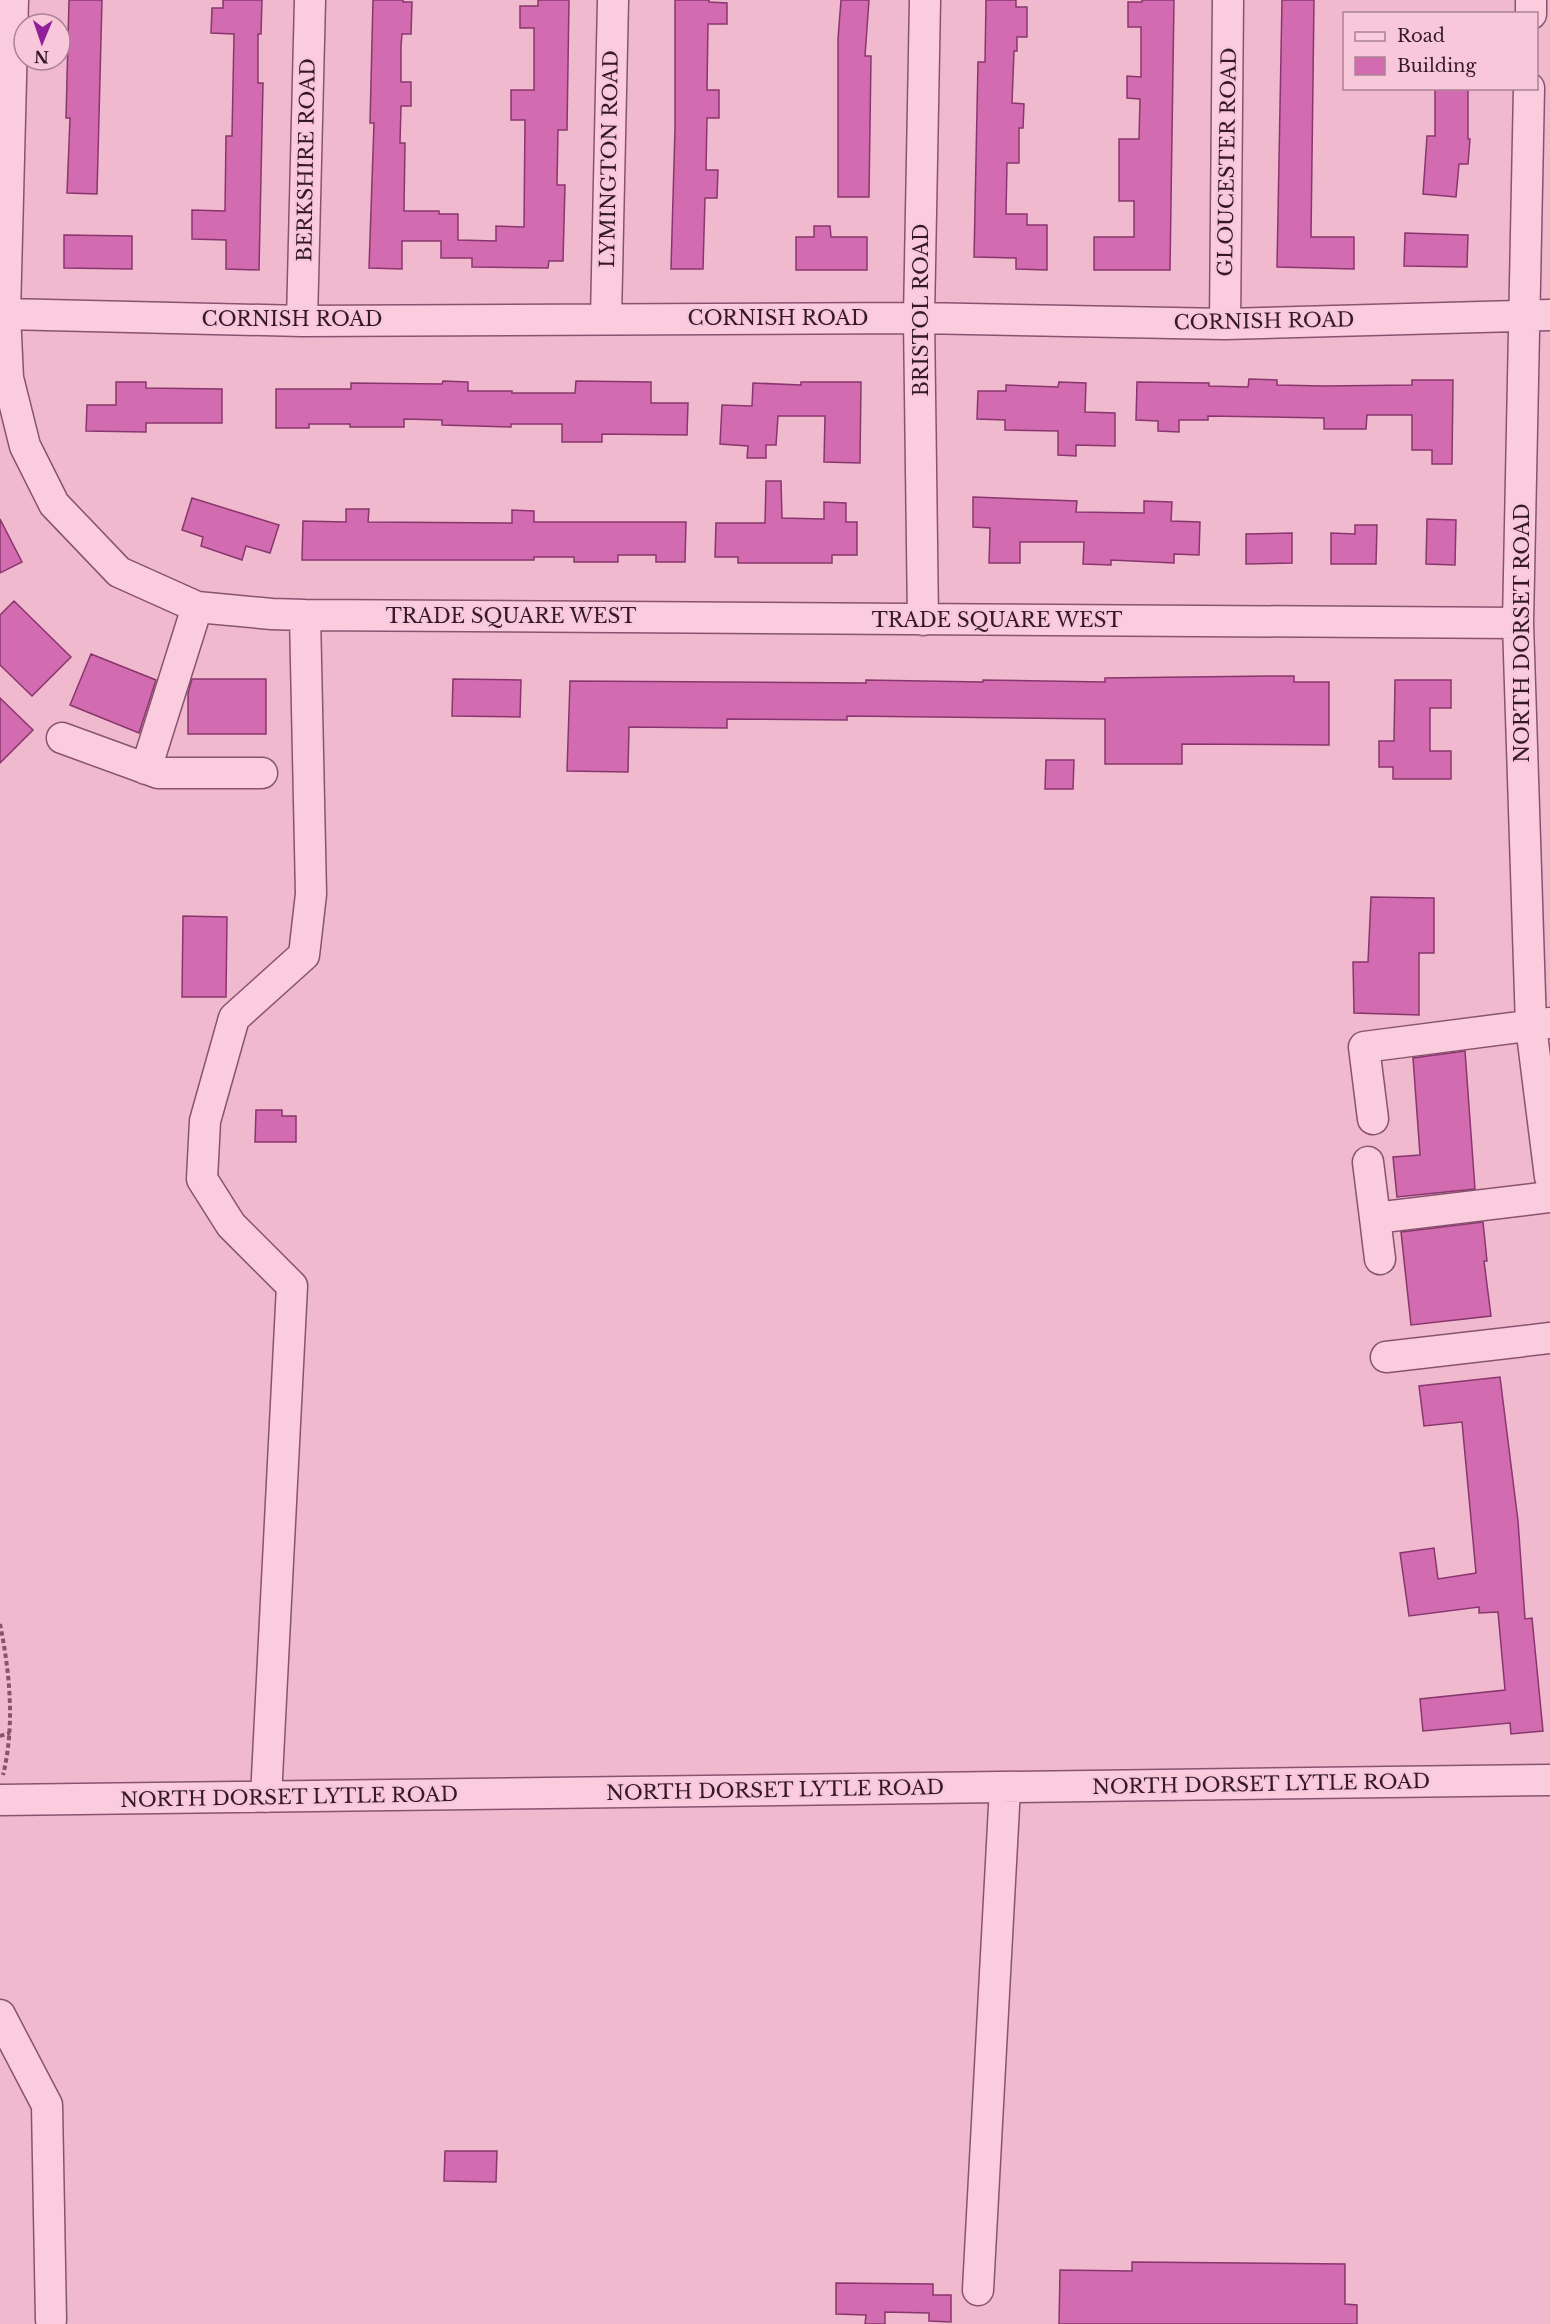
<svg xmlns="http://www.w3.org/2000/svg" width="1550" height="2324" font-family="'Libre Baskerville',serif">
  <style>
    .building { fill: #d26baf; stroke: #88376e; stroke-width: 1.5 }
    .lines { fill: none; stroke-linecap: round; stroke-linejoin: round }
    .minor-casing { stroke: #88536f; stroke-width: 33 }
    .path { stroke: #88536f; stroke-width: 4; stroke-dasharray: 4.5 3; stroke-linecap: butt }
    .minor { stroke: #fbccde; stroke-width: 30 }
    .labels { text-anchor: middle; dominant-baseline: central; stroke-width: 5; stroke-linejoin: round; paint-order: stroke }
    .street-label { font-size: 20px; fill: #35192a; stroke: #f8c8da }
  </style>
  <rect width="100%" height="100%" fill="#f1b9ce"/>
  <!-- building -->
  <path class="building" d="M 69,0 L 102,0 L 97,194 L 67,193 L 70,118 L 66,118 Z
    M 223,0 L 262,0 L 261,34 L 258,34 L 258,83 L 263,83 L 259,270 L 226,269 L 226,240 L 192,239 L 192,210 L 225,211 L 226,136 L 232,136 L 234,34 L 211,33 L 212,8 L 223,8 Z
    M 373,0 L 403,0 L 403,2 L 412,2 L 411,34 L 402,34 L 401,46 L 401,82 L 411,82 L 411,106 L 401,106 L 400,143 L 405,143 L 404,211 L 439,211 L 439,214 L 458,214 L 458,240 L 496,241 L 496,226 L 524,227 L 525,120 L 511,120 L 511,90 L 534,90 L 534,28 L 520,28 L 520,6 L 538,6 L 538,0 L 569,0 L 567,130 L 558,130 L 557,185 L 565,185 L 563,261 L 549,261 L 548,268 L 472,267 L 472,258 L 441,258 L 441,241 L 402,241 L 402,269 L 369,268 L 374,123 L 370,123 Z
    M 675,0 L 709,0 L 709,2 L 727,3 L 727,24 L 708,24 L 707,90 L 719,90 L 719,118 L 707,118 L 706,170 L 718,170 L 717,198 L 705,198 L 703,269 L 671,269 L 675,128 Z
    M 841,0 L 869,0 L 865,56 L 871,56 L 869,197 L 838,197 L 838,39 Z
    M 986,0 L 1016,0 L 1016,7 L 1027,7 L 1027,37 L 1017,37 L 1017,51 L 1014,51 L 1012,103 L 1024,104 L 1023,128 L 1019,128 L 1019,163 L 1007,163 L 1006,214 L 1027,214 L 1027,225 L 1047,225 L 1047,270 L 1016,269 L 1016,258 L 974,257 L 978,62 L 985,62 Z
    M 1142,0 L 1174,0 L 1170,270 L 1094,270 L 1094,237 L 1134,237 L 1134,201 L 1119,201 L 1119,139 L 1139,139 L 1140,99 L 1127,98 L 1127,76 L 1141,77 L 1141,27 L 1128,27 L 1128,2 L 1142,2 Z
    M 1282,0 L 1314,0 L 1311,237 L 1354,237 L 1354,269 L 1277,267 Z
    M 1435,88 L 1468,88 L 1468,139 L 1470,139 L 1468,164 L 1459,164 L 1456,197 L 1423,194 L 1427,136 L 1435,136 Z
    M 814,226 L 830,226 L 831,237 L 867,237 L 867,270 L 796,270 L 796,237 L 814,237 Z
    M 1405,233 L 1468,235 L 1467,267 L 1404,266 Z
    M 64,235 L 132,236 L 132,269 L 64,268 Z
    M 1249,379 L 1277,380 L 1277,385 L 1324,386 L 1412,385 L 1412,380 L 1453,380 L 1452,464 L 1432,464 L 1432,450 L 1412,450 L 1412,415 L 1367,415 L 1366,429 L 1324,429 L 1324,418 L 1208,416 L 1208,420 L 1179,420 L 1179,432 L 1158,431 L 1158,421 L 1136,420 L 1137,382 L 1209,383 L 1209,386 L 1248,387 Z
    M 443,381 L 468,382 L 468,391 L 512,391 L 512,393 L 575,393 L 576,381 L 651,382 L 651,403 L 688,403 L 687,435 L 602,434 L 602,442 L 562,442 L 562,424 L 511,424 L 511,427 L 442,425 L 442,420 L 404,419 L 404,427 L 350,427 L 350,424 L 309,424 L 309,428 L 276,428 L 276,389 L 351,389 L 351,383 L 442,384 Z
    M 116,382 L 146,382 L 146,388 L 222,389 L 222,423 L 146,423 L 146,432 L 86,431 L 87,405 L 116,405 Z
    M 801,382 L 861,382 L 860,463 L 824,462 L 825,416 L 778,416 L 776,445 L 766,445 L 766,458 L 747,458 L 748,446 L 720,444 L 722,405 L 752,406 L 753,383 L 801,385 Z
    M 1059,382 L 1086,383 L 1085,412 L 1115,413 L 1115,446 L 1076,445 L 1076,456 L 1058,455 L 1058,431 L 1005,430 L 1005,420 L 977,419 L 978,391 L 1006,391 L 1006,385 L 1058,387 Z
    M 766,481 L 781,481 L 782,518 L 824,519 L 824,502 L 846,503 L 846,522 L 857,522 L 857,555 L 832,555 L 832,563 L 738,563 L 738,557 L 715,557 L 716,523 L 765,523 Z
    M 973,497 L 1077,501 L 1076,512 L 1144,513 L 1144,501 L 1172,502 L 1171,521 L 1200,522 L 1199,555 L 1174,554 L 1174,563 L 1111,560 L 1111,565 L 1083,564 L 1084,542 L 1020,542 L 1020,563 L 989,563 L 990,528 L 973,527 Z
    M 192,498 L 279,525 L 270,553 L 246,546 L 242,560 L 201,546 L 203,537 L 182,530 Z
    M 346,509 L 369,509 L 368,522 L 512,523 L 512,510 L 534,511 L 534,522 L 686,522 L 685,562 L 656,562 L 656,555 L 618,555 L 618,562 L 574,562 L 574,557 L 534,557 L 534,560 L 302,560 L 303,521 L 346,522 Z
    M 0,519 L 22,562 L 0,573 Z
    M 1427,519 L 1456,520 L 1455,565 L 1426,564 Z
    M 1355,525 L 1377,525 L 1376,564 L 1331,564 L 1331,533 L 1355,534 Z
    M 1292,533 L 1292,563 L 1246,564 L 1246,534 Z
    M 14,601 L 71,657 L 32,696 L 0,665 L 0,615 Z
    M 91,654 L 156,680 L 139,733 L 70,705 Z
    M 1271,676 L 1294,676 L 1294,682 L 1329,682 L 1329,745 L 1182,744 L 1182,764 L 1105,764 L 1105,719 L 847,716 L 847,720 L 727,719 L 727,728 L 629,727 L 628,772 L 567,771 L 570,681 L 866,683 L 866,680 L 983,682 L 983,680 L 1105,682 L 1105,678 Z
    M 192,679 L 266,679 L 266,734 L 188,734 L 188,693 Z
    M 453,679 L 521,680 L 520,717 L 452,716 Z
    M 1395,680 L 1451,680 L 1451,708 L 1430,708 L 1430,751 L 1451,751 L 1451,779 L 1393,779 L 1393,767 L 1379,767 L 1379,741 L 1394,741 Z
    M 0,698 L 33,730 L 0,763 Z
    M 1046,760 L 1074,760 L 1073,789 L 1045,789 Z
    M 1371,897 L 1434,898 L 1434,953 L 1419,953 L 1419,1015 L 1354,1013 L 1353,962 L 1368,962 Z
    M 183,916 L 227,917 L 226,997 L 182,997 Z
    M 1465,1051 L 1475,1189 L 1397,1197 L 1393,1157 L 1420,1155 L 1413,1058 Z
    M 256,1110 L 282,1110 L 282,1116 L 296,1116 L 296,1142 L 255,1142 Z
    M 1483,1222 L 1487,1261 L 1484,1261 L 1491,1316 L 1411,1325 L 1401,1232 Z
    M 1500,1377 L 1518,1521 L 1525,1619 L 1532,1618 L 1543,1731 L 1511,1734 L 1510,1723 L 1423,1731 L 1420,1699 L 1505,1690 L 1498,1612 L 1479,1613 L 1479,1607 L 1409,1616 L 1400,1553 L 1434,1548 L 1438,1579 L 1476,1573 L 1462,1422 L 1424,1426 L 1419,1386 Z
    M 445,2151 L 497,2151 L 496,2182 L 444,2181 Z
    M 1132,2262 L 1345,2264 L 1345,2304 L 1357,2305 L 1357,2324 L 1059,2324 L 1060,2270 L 1132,2271 Z
    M 836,2283 L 933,2284 L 933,2295 L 951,2295 L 951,2322 L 929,2321 L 929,2313 L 885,2312 L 885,2324 L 865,2324 L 866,2315 L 836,2314 Z"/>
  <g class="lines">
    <!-- minor casing -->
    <g class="minor-casing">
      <path id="minor" d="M 13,0 L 5,314 L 8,378 L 25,446 L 54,504 L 119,572 L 197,607 L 272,614 L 305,615 L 1518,623
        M 1531,14 L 1531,0
        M 1529,88 L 1518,623 L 1531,1026 L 1550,1177
        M 5,314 L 302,321 L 919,318 L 1225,324 L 1550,315
        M 606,318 L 613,0
        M 302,321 L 310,0
        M 1225,324 L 1228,0
        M 923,620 L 919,318 L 925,0
        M 62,738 L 158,773 L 262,773
        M 146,769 L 197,607
        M 1373,1119 L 1364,1047 L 1550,1023
        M 1368,1162 L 1375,1218
        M 1380,1259 L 1375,1218 L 1550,1197
        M 1386,1357 L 1550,1338
        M 266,1797 L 292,1286 L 231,1225 L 202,1179 L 205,1121 L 234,1018 L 304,955 L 311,894 L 305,615
        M 0,1800 L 1550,1780
        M 0,2015 L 47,2105 L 51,2320
        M 978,2290 L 1005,1788"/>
    </g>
    <!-- path -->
    <path class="path" d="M 0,1624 C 10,1673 15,1726 3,1775
      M 0,1736 L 10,1733"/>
    <!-- minor -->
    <use href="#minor" class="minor"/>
  </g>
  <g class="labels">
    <!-- street labels -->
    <g class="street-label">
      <text transform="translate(609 159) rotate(-89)">LYMINGTON ROAD</text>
      <text transform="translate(306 160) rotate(-89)">BERKSHIRE ROAD</text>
      <text transform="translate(1227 162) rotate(-89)">GLOUCESTER ROAD</text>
      <text transform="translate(921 310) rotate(-90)">BRISTOL ROAD</text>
      <text x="778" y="318">CORNISH ROAD</text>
      <text x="292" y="319">CORNISH ROAD</text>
      <text transform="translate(1264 321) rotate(-1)">CORNISH ROAD</text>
      <text x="511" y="616">TRADE SQUARE WEST</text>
      <text x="997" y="620">TRADE SQUARE WEST</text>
      <text transform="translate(1522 633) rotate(-90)">NORTH DORSET ROAD</text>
      <text transform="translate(1261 1784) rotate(-1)">NORTH DORSET LYTLE ROAD</text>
      <text transform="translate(775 1790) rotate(-1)">NORTH DORSET LYTLE ROAD</text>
      <text transform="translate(289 1797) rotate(-1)">NORTH DORSET LYTLE ROAD</text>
    </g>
  </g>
  <!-- legend -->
  <rect x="1343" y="12" width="195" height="78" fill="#f8c8da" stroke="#aa8294" stroke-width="1.5"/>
  <rect x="1355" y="32" width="30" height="9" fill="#fbccde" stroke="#aa8294" stroke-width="1.5"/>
  <text x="1397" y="42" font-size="18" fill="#35192a">Road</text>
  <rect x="1355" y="57" width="30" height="18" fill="#d26baf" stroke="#aa8294" stroke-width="1.5"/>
  <text x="1397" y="72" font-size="18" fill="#35192a">Building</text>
  <!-- north arrow -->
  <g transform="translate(42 42) rotate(182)"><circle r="28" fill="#f8c8da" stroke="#aa8294" stroke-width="1.5"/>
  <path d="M0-4.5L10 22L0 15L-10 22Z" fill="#901f9b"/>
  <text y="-9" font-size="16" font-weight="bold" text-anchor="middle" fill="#35192a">N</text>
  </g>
</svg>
